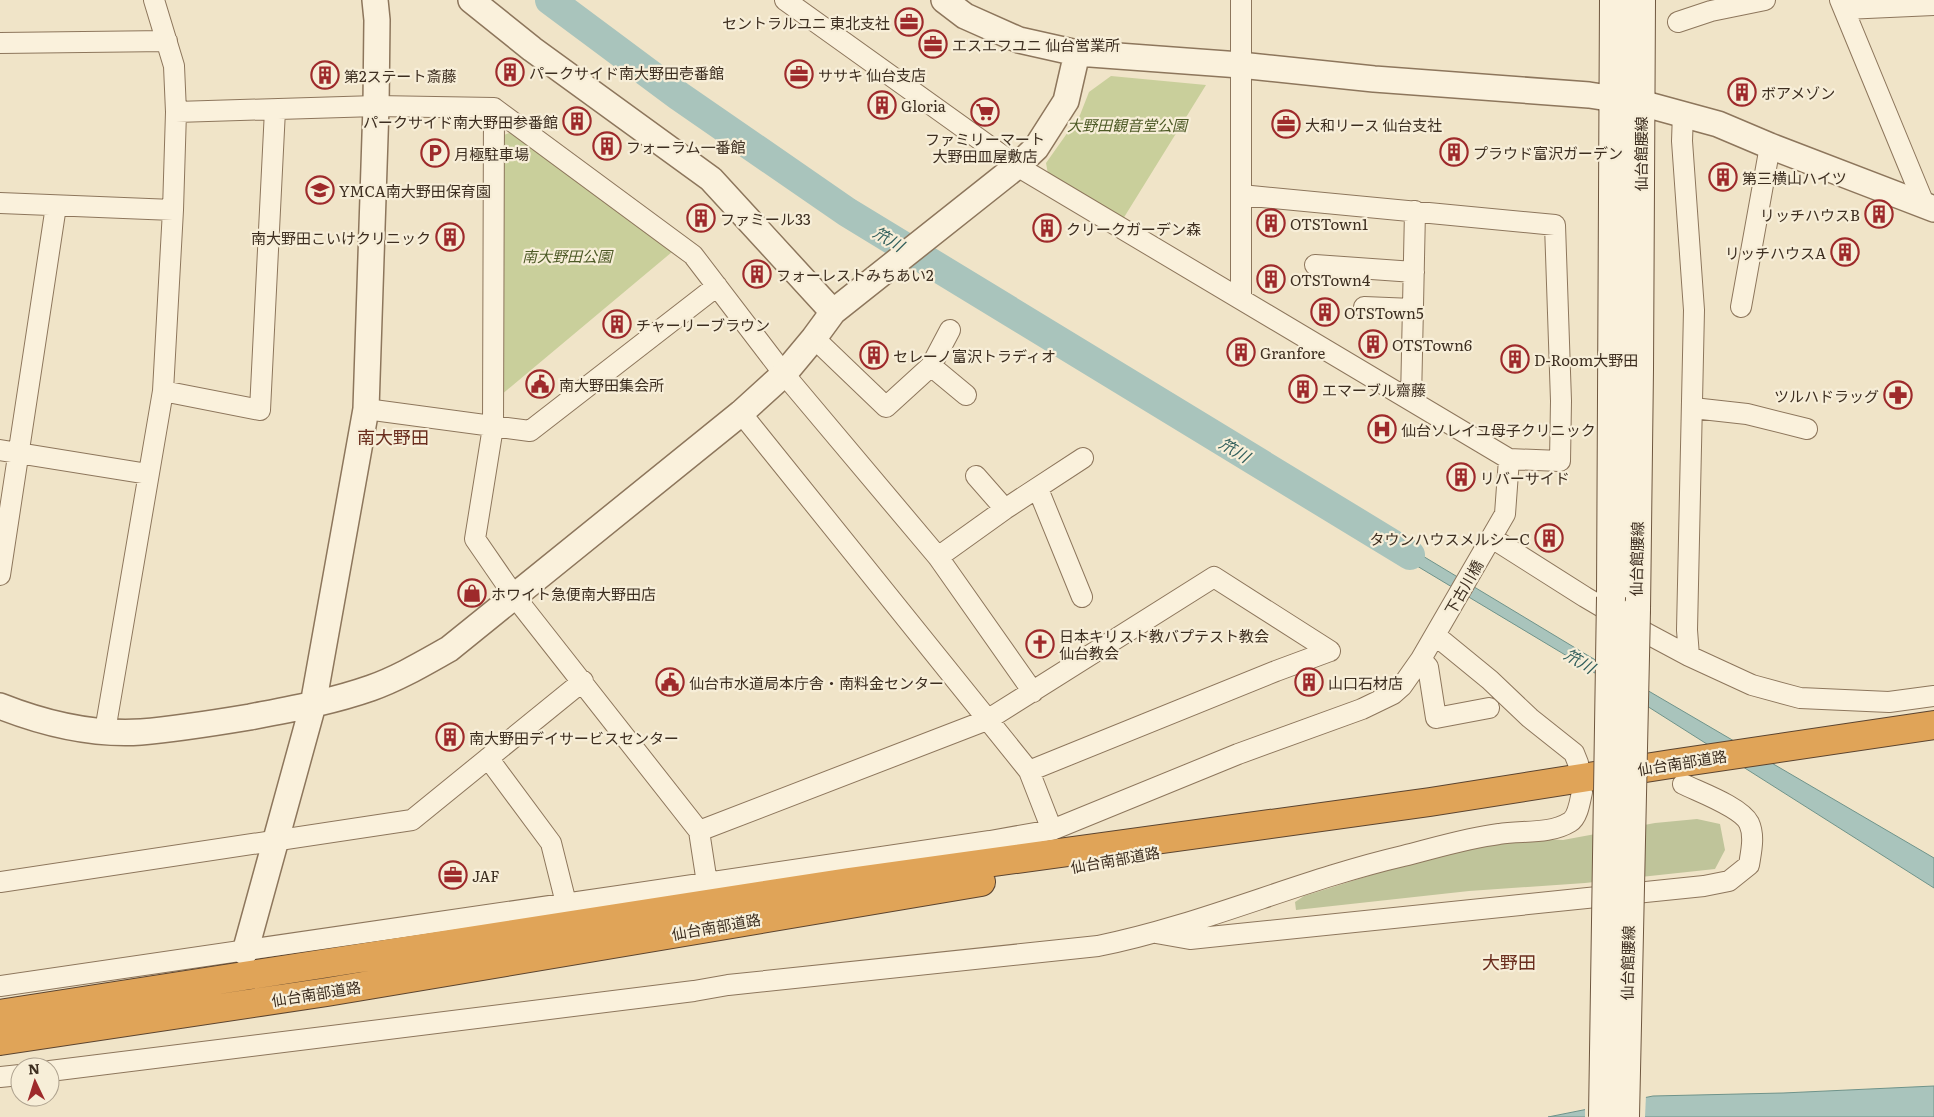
<svg xmlns="http://www.w3.org/2000/svg" width="1934" height="1117" font-family="Literata,'Noto Sans JP',serif">
  <style>
    .green { fill: #c9cf9b }
    .cemetery { fill: #bfc49a }
    .water { fill: #a9c4bc; stroke: #6f938a }
    .pier { fill: #f0e4c8 }
    .lines { fill: none; stroke-linecap: round; stroke-linejoin: round }
    .river { stroke: #a9c4bc; stroke-width: 30 }
    .minor-casing { stroke: #8d765c; stroke-width: 22 }
    .tertiary-casing { stroke: #8d765c; stroke-width: 28 }
    .secondary-casing { stroke: #6f573f; stroke-width: 30 }
    .motorway-casing { stroke: #5b4430; stroke-width: 30 }
    .minor { stroke: #faf1dc; stroke-width: 20 }
    .tertiary { stroke: #faf1dc; stroke-width: 25 }
    .secondary { stroke: #faf1dc; stroke-width: 28 }
    .motorway { stroke: #e0a458; stroke-width: 28 }
    .secondary-bridge-casing { stroke: #6f573f; stroke-width: 30; stroke-linecap: butt }
    .secondary-bridge { stroke: #faf1dc; stroke-width: 28 }
    .labels { text-anchor: middle; dominant-baseline: central; stroke-width: 4.5; stroke-linejoin: round; paint-order: stroke }
    .poi-label { font-size: 15px; fill: #3d2e20; stroke: #f7eed8; text-anchor: start }
    .park-label { font-size: 15px; font-style: italic; fill: #4d5a26; stroke: #f7eed8 }
    .street-label { font-size: 15px; fill: #3d2e20; stroke: #f7eed8 }
    .water-label { font-size: 16px; font-style: italic; fill: #2f5d5a; stroke: #f7eed8 }
    .quarter-label { font-size: 18px; fill: #6b2e1e; stroke: #f7eed8 }
  </style>
  <rect width="100%" height="100%" fill="#f0e4c8"/>
  <!-- green -->
  <path class="green" d="M 1111,76 L 1206,85 L 1123,219 L 1048,174 L 1046,163 L 1080,115 L 1089,92 Z
    M 512,132 L 672,252 L 501,395 L 501,136 Z"/>
  <!-- cemetery -->
  <path class="cemetery" d="M 1697,819 L 1720,824 L 1725,850 L 1715,869 L 1585,883 L 1469,891 L 1296,910 L 1295,902 L 1304,896 L 1410,863 L 1521,838 L 1563,840 L 1655,823 Z"/>
  <!-- water -->
  <path class="water" d="M 1378,529 L 1587,655 L 1934,858 L 1934,888 L 1587,668 L 1372,539 Z
    M 1934,1086 L 1934,1117 L 1548,1117 L 1653,1096 L 1783,1093 Z"/>
  <!-- pier -->
  <path class="pier" d="M 1646,1095 L 1645,1117 L 1585,1117 L 1585,1107 Z"/>
  <g class="lines">
    <!-- river -->
    <path class="river" d="M 550,0 L 679,96 L 847,212 L 1410,555"/>
    <!-- minor casing -->
    <g class="minor-casing">
      <path id="minor" d="M 785,0 L 1017,166 L 1509,459 L 1560,461 L 1561,401 L 1555,225 L 1241,195
        M 1241,0 L 1241,298
        M 1840,0 L 1925,206
        M 1845,9 L 1934,5
        M 1678,22 L 1711,11 L 1765,0
        M 0,43 L 167,41
        M 494,108 L 493,427 L 475,539 L 515,597 L 699,831 L 707,883
        M 176,112 L 376,106 L 494,108 L 693,255 L 784,374 L 938,557 L 1033,692
        M 1683,113 L 1682,141 L 1694,310 L 1687,630 L 1689,656
        M 0,203 L 173,210
        M 1315,265 L 1414,272
        M 1364,307 L 1413,309
        M 1741,307 L 1770,146
        M 814,338 L 886,407 L 931,366 L 950,330
        M 931,366 L 966,395
        M 163,391 L 260,410 L 275,110
        M 1411,400 L 1415,211
        M 1693,408 L 1747,414 L 1807,429
        M 366,409 L 530,431 L 717,286
        M 741,413 L 1029,771 L 1052,830
        M 0,450 L 148,474
        M 976,476 L 1005,509
        M 1038,489 L 1082,597
        M 1492,538 L 1585,597 L 1646,633 L 1689,656 L 1752,685 L 1800,698 L 1889,702 L 1934,696
        M 938,557 L 1005,509 L 1083,458
        M 0,575 L 56,206
        M 1435,635 L 1490,680 L 1530,718 L 1574,753 L 1578,763
        M 1421,659 L 1428,667 L 1436,718 L 1489,708
        M 105,731 L 163,391 L 173,210 L 176,112 L 174,66 L 154,0
        M 488,758 L 551,843 L 566,903
        M 1029,771 L 1276,671 L 1330,651
        M 699,831 L 987,720 L 1214,577 L 1330,651
        M 0,882 L 412,820 L 583,681
        M 1156,933 L 1190,939 L 1704,886 L 1729,881 L 1749,865 C 1751,852 1755,836 1749,823 C 1741,807 1699,792 1683,784
        M 0,986 C 330,940 660,889 990,841 L 1052,830 L 1238,754 L 1362,709 L 1393,694 L 1402,686 L 1421,659 L 1505,514 L 1509,459
        M 50,1071 L 694,991 L 728,985 L 1098,946 C 1202,925 1300,880 1403,856 C 1435,848 1467,838 1499,834 C 1521,830 1549,835 1570,822 C 1578,817 1580,801 1582,792
        M 0,1077 L 20,1075"/>
    </g>
    <!-- tertiary casing -->
    <g class="tertiary-casing">
      <path id="tertiary" d="M 471,0 L 532,49 L 711,179 L 833,312
        M 944,0 L 965,16 L 1019,40 L 1077,53 L 1240,65 L 1374,79 L 1589,95 L 1641,103 L 1718,124 L 1770,146 L 1934,209
        M 0,706 C 43,723 94,735 141,732 C 177,729 214,723 250,717 C 291,709 331,702 371,688 C 399,678 424,663 449,649 L 741,413 L 784,374 L 814,338 L 833,312 L 1017,166 L 1036,148 L 1066,101 L 1077,53
        M 245,952 L 313,705 L 366,409 L 376,106 L 377,20 L 375,0"/>
    </g>
    <!-- secondary casing -->
    <g class="secondary-casing">
      <path id="secondary" d="M 1611,597 L 1614,0
        M 1636,610 L 1639,369 L 1641,0"/>
    </g>
    <!-- motorway casing -->
    <g class="motorway-casing">
      <path id="motorway" d="M 0,1014 L 849,882 L 1430,802 L 1671,764 L 1934,725
        M 0,1041 L 327,992 L 981,882"/>
    </g>
    <!-- minor -->
    <use href="#minor" class="minor"/>
    <!-- tertiary -->
    <use href="#tertiary" class="tertiary"/>
    <!-- secondary -->
    <use href="#secondary" class="secondary"/>
    <!-- motorway -->
    <use href="#motorway" class="motorway"/>
    <!-- secondary-bridge casing -->
    <g class="secondary-bridge-casing">
      <path id="secondary-bridge" d="M 1603,1117 L 1611,597
        M 1625,1117 L 1636,610"/>
    </g>
    <!-- secondary-bridge -->
    <use href="#secondary-bridge" class="secondary-bridge"/>
  </g>
  <!-- icons -->
  <defs>
    <g id="office-ring" transform="scale(1.4375)"><circle r="9.5" fill="#f7eed8" stroke="#9e2a2b" stroke-width="1.5"/><path d="M-6-3h4V-5.5h4V-3h4V5H-6ZM-1-4.5V-3h2v-1.5ZM-6 0V1H6V0Z" fill="#9e2a2b"/></g>
    <g id="building-ring" transform="scale(1.4375)"><circle r="9.5" fill="#f7eed8" stroke="#9e2a2b" stroke-width="1.5"/><path d="M-4-6H4V6H1V3H-1V6H-4ZM-2.5-4.3h1.7v1.8h-1.7ZM.8-4.3h1.7v1.8H.8ZM-2.5-1h1.7V.8h-1.7ZM.8-1h1.7V.8H.8Z" fill="#9e2a2b"/></g>
    <g id="supermarket-ring" transform="scale(1.4375)"><circle r="9.5" fill="#f7eed8" stroke="#9e2a2b" stroke-width="1.5"/><path d="M-6-5.5h2.5l.6 2H6L4.5 2H-2.5L-4.4-4H-6ZM-1.5 3.2a1.3 1.3 0 1 0 .1 0ZM3 3.2a1.3 1.3 0 1 0 .1 0Z" fill="#9e2a2b"/></g>
    <g id="parking-ring" transform="scale(1.4375)"><circle r="9.5" fill="#f7eed8" stroke="#9e2a2b" stroke-width="1.5"/><path d="M-3.5-5.5H1a3.5 3.5 0 0 1 0 7H-1V5.5H-3.5ZM-1-3.4V-.6H.8a1.4 1.4 0 0 0 0-2.8Z" fill="#9e2a2b"/></g>
    <g id="school-ring" transform="scale(1.4375)"><circle r="9.5" fill="#f7eed8" stroke="#9e2a2b" stroke-width="1.5"/><path d="M0-5L7-2L0 1L-7-2ZM-4 1L0 2.5L4 1V4Q0 6-4 4Z" fill="#9e2a2b"/></g>
    <g id="civic-ring" transform="scale(1.4375)"><circle r="9.5" fill="#f7eed8" stroke="#9e2a2b" stroke-width="1.5"/><path d="M-.6-6.5H3V-4.5H.6V-3L4-1V1h2V6H-6V1h2V-1L-.6-3ZM-1.2 2.5V6h2.4V2.5Z" fill="#9e2a2b"/></g>
    <g id="pharmacy-ring" transform="scale(1.4375)"><circle r="9.5" fill="#f7eed8" stroke="#9e2a2b" stroke-width="1.5"/><path d="M-2-6h4v4h4v4h-4v4h-4v-4h-4v-4h4Z" fill="#9e2a2b"/></g>
    <g id="hospital-ring" transform="scale(1.4375)"><circle r="9.5" fill="#f7eed8" stroke="#9e2a2b" stroke-width="1.5"/><path d="M-5-5h3v3.5h4V-5h3V5h-3V1.5h-4V5h-3Z" fill="#9e2a2b"/></g>
    <g id="shop-ring" transform="scale(1.4375)"><circle r="9.5" fill="#f7eed8" stroke="#9e2a2b" stroke-width="1.5"/><path d="M-5-2.5h2.3a2.7 3.5 0 0 1 5.4 0H5L5.5 6h-11ZM-1.5-2.5h3a1.5 2.3 0 0 0-3 0Z" fill="#9e2a2b"/></g>
    <g id="church-ring" transform="scale(1.4375)"><circle r="9.5" fill="#f7eed8" stroke="#9e2a2b" stroke-width="1.5"/><path d="M-1.2-6h2.4v3.5h3.3v2.4h-3.3V6h-2.4V-.1h-3.3v-2.4h3.3Z" fill="#9e2a2b"/></g>
  </defs>
  <g fill-rule="evenodd">
    <use href="#office-ring" x="909" y="22"/>
    <use href="#office-ring" x="933" y="44"/>
    <use href="#building-ring" x="510" y="72"/>
    <use href="#office-ring" x="799" y="74"/>
    <use href="#building-ring" x="325" y="75"/>
    <use href="#building-ring" x="1742" y="92"/>
    <use href="#building-ring" x="882" y="105"/>
    <use href="#supermarket-ring" x="985" y="112"/>
    <use href="#building-ring" x="577" y="121"/>
    <use href="#office-ring" x="1286" y="124"/>
    <use href="#building-ring" x="607" y="146"/>
    <use href="#building-ring" x="1454" y="152"/>
    <use href="#parking-ring" x="435" y="153"/>
    <use href="#building-ring" x="1723" y="177"/>
    <use href="#school-ring" x="320" y="190"/>
    <use href="#building-ring" x="1879" y="214"/>
    <use href="#building-ring" x="701" y="218"/>
    <use href="#building-ring" x="1271" y="223"/>
    <use href="#building-ring" x="1047" y="228"/>
    <use href="#building-ring" x="450" y="237"/>
    <use href="#building-ring" x="1845" y="252"/>
    <use href="#building-ring" x="757" y="274"/>
    <use href="#building-ring" x="1271" y="279"/>
    <use href="#building-ring" x="1325" y="312"/>
    <use href="#building-ring" x="617" y="324"/>
    <use href="#building-ring" x="1373" y="344"/>
    <use href="#building-ring" x="1241" y="352"/>
    <use href="#building-ring" x="874" y="355"/>
    <use href="#building-ring" x="1515" y="359"/>
    <use href="#civic-ring" x="540" y="384"/>
    <use href="#building-ring" x="1303" y="389"/>
    <use href="#pharmacy-ring" x="1898" y="395"/>
    <use href="#hospital-ring" x="1382" y="429"/>
    <use href="#building-ring" x="1461" y="477"/>
    <use href="#building-ring" x="1549" y="538"/>
    <use href="#shop-ring" x="472" y="593"/>
    <use href="#church-ring" x="1040" y="644"/>
    <use href="#civic-ring" x="670" y="682"/>
    <use href="#building-ring" x="1309" y="682"/>
    <use href="#building-ring" x="450" y="737"/>
    <use href="#office-ring" x="453" y="875"/>
  </g>
  <g class="labels">
    <!-- poi labels -->
    <g class="poi-label">
      <text x="890" y="22" text-anchor="end">セントラルユニ 東北支社</text>
      <text x="952" y="44">エスエフユニ 仙台営業所</text>
      <text x="529" y="72">パークサイド南大野田壱番館</text>
      <text x="818" y="74">ササキ 仙台支店</text>
      <text x="344" y="75">第2ステート斎藤</text>
      <text x="1761" y="92">ボアメゾン</text>
      <text x="901" y="105">Gloria</text>
      <text x="558" y="121" text-anchor="end">パークサイド南大野田参番館</text>
      <text x="1305" y="124">大和リース 仙台支社</text>
      <text x="985" y="138" text-anchor="middle">ファミリーマート<tspan x="985" dy="17">大野田皿屋敷店</tspan></text>
      <text x="626" y="146">フォーラム一番館</text>
      <text x="1473" y="152">プラウド富沢ガーデン</text>
      <text x="454" y="153">月極駐車場</text>
      <text x="1742" y="177">第三横山ハイツ</text>
      <text x="339" y="190">YMCA南大野田保育園</text>
      <text x="1860" y="214" text-anchor="end">リッチハウスB</text>
      <text x="720" y="218">ファミール33</text>
      <text x="1290" y="223">OTSTown1</text>
      <text x="1066" y="228">クリークガーデン森</text>
      <text x="431" y="237" text-anchor="end">南大野田こいけクリニック</text>
      <text x="1826" y="252" text-anchor="end">リッチハウスA</text>
      <text x="776" y="274">フォーレストみちあい2</text>
      <text x="1290" y="279">OTSTown4</text>
      <text x="1344" y="312">OTSTown5</text>
      <text x="636" y="324">チャーリーブラウン</text>
      <text x="1392" y="344">OTSTown6</text>
      <text x="1260" y="352">Granfore</text>
      <text x="893" y="355">セレーノ富沢トラディオ</text>
      <text x="1534" y="359">D-Room大野田</text>
      <text x="559" y="384">南大野田集会所</text>
      <text x="1322" y="389">エマーブル齋藤</text>
      <text x="1879" y="395" text-anchor="end">ツルハドラッグ</text>
      <text x="1401" y="429">仙台ソレイユ母子クリニック</text>
      <text x="1480" y="477">リバーサイド</text>
      <text x="1530" y="538" text-anchor="end">タウンハウスメルシーC</text>
      <text x="491" y="593">ホワイト急便南大野田店</text>
      <text x="1059" y="635">日本キリスト教バプテスト教会<tspan x="1059" dy="17">仙台教会</tspan></text>
      <text x="689" y="682">仙台市水道局本庁舎・南料金センター</text>
      <text x="1328" y="682">山口石材店</text>
      <text x="469" y="737">南大野田デイサービスセンター</text>
      <text x="472" y="875">JAF</text>
    </g>
    <!-- park labels -->
    <g class="park-label">
      <text x="1127" y="124">大野田観音堂公園</text>
      <text x="567" y="255">南大野田公園</text>
    </g>
    <!-- street labels -->
    <g class="street-label">
      <text transform="translate(1640 154) rotate(-90)">仙台館腰線</text>
      <text transform="translate(1636 559) rotate(-89)">仙台館腰線</text>
      <text transform="translate(1463 587) rotate(-60)">下古川橋</text>
      <text transform="translate(1682 762) rotate(-9)">仙台南部道路</text>
      <text transform="translate(1115 859) rotate(-10)">仙台南部道路</text>
      <text transform="translate(716 926) rotate(-10)">仙台南部道路</text>
      <text transform="translate(1627 963) rotate(-89)">仙台館腰線</text>
      <text transform="translate(316 993) rotate(-9)">仙台南部道路</text>
    </g>
    <!-- water labels -->
    <g class="water-label">
      <text transform="translate(889 238) rotate(31)">笊川</text>
      <text transform="translate(1235 449) rotate(31)">笊川</text>
      <text transform="translate(1580 660) rotate(31)">笊川</text>
    </g>
    <!-- quarter labels -->
    <g class="quarter-label">
      <text x="393" y="436">南大野田</text>
      <text x="1509" y="961">大野田</text>
    </g>
  </g>
  <!-- north arrow -->
  <g transform="translate(35 1082) rotate(356)"><circle r="24" fill="#f7eed8" stroke="#ada18e"/>
  <path d="M0-4L9 19L0 12L-9 19Z" fill="#9e2a2b"/>
  <text y="-8" font-size="14" font-weight="bold" text-anchor="middle" fill="#3d2e20">N</text>
  </g>
</svg>
